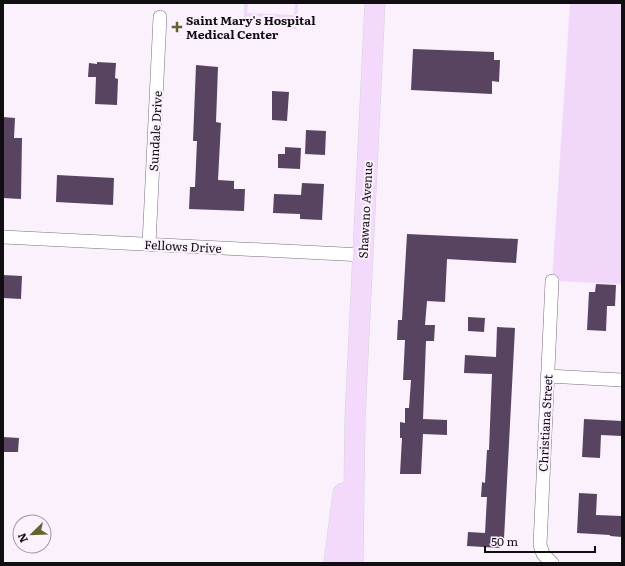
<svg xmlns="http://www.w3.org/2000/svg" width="625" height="566" font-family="Literata,serif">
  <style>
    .green { fill: #f1d8fb }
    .building { fill: #584360 }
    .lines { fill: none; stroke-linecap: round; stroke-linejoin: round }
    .minor-casing { stroke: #776f7a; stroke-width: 14 }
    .primary-casing { stroke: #d4d4d4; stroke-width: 21 }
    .minor { stroke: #fff; stroke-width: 13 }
    .primary { stroke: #f3dafc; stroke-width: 20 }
    .poi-dot { fill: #64622f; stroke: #faf1fd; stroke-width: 1.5 }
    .labels { text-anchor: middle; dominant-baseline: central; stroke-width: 4; stroke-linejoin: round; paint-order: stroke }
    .poi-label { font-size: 12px; font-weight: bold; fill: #110e12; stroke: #faf1fd; text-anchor: start }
    .street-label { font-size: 12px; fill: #110e12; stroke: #faf1fd }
  </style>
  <rect width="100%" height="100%" fill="#faf1fd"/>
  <!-- green -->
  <path class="green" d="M 244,3 L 248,3 L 247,13 L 294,15 L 295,4 L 297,3 L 298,6 L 296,30 L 294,29 L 294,19 L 247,16 L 247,27 L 245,28 L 244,25 Z
    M 570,3 L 622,3 L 622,284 L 552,281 Z"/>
  <!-- building -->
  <path class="building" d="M 413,49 L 494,52 L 494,60 L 500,60 L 499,82 L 492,81 L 492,94 L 411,90 Z
    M 97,62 L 116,63 L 115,78 L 118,79 L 117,105 L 95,104 L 96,77 L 88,77 L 89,63 L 97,64 Z
    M 196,65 L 218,67 L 216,122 L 221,123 L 218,180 L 234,181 L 234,189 L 245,189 L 244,211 L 189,209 L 190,187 L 195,187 L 197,141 L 193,141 Z
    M 272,91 L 289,92 L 287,121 L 272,120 Z
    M 3,117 L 15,118 L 14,138 L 22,138 L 21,199 L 3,198 Z
    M 306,130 L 326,131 L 325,155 L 305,154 Z
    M 285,147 L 301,148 L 300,169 L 278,168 L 278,154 L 285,154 Z
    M 57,175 L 114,178 L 113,205 L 56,202 Z
    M 302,183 L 324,184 L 322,220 L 300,219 L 300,214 L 273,213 L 274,194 L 301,195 Z
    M 407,234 L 518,239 L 516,263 L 447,259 L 445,302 L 427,301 L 425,325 L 435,325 L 434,341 L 426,341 L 423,419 L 447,420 L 447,435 L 423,434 L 421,474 L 400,474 L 402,438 L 400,438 L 400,422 L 405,423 L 405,408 L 409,408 L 411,380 L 403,380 L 405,340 L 397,340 L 398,320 L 402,320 Z
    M 3,275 L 22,276 L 21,299 L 3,298 Z
    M 596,284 L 616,285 L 615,306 L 607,306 L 606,331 L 587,330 L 589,292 L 595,292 Z
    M 468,317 L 485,318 L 484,332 L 468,331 Z
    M 497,327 L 515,328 L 504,539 L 496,539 L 500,548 L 467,546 L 468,532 L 485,533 L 487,497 L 481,497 L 482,482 L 485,483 L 487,450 L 489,450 L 492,374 L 464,373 L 465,355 L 496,357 Z
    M 584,419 L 622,421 L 622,436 L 601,435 L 600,458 L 582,457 Z
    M 3,437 L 19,438 L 18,452 L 3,452 Z
    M 579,493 L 597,494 L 596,515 L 622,516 L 622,537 L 610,536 L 610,535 L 577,533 Z"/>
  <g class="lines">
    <!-- minor casing -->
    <g class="minor-casing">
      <path id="minor" d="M 3,237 L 363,255
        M 149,244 L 160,17
        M 547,376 L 622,380
        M 552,563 L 543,554 L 540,545 L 552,281"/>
    </g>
    <!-- primary casing -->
    <g class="primary-casing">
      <path id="primary" d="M 334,563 L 343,493
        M 353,563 L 355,418 L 375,3"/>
    </g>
    <!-- minor -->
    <use href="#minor" class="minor"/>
    <!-- primary -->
    <use href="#primary" class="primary"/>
  </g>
  <!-- markers -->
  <path class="poi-dot" d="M175 21h4v4h4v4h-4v4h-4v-4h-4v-4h4z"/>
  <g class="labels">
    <!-- poi labels -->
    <g class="poi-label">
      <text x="186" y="20">Saint Mary's Hospital<tspan x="186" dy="14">Medical Center</tspan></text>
    </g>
    <!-- street labels -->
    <g class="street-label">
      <text transform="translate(155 131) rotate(-87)">Sundale Drive</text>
      <text transform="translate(365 210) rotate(-87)">Shawano Avenue</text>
      <text transform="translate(183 246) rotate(3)">Fellows Drive</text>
      <text transform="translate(545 423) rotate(-87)">Christiana Street</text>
    </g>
  </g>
  <!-- border -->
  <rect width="625" height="566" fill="none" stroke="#110e12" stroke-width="8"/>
  <!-- north arrow -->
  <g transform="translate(32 534) rotate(247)"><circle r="19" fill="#faf1fd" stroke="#9d969f"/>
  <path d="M0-3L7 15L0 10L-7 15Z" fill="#64622f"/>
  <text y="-6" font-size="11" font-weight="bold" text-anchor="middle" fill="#110e12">N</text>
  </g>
  <!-- scale -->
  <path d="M485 546v6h110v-6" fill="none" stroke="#110e12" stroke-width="2"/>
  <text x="491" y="546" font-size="12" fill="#110e12" stroke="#faf1fd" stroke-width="3" paint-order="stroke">50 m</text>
</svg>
